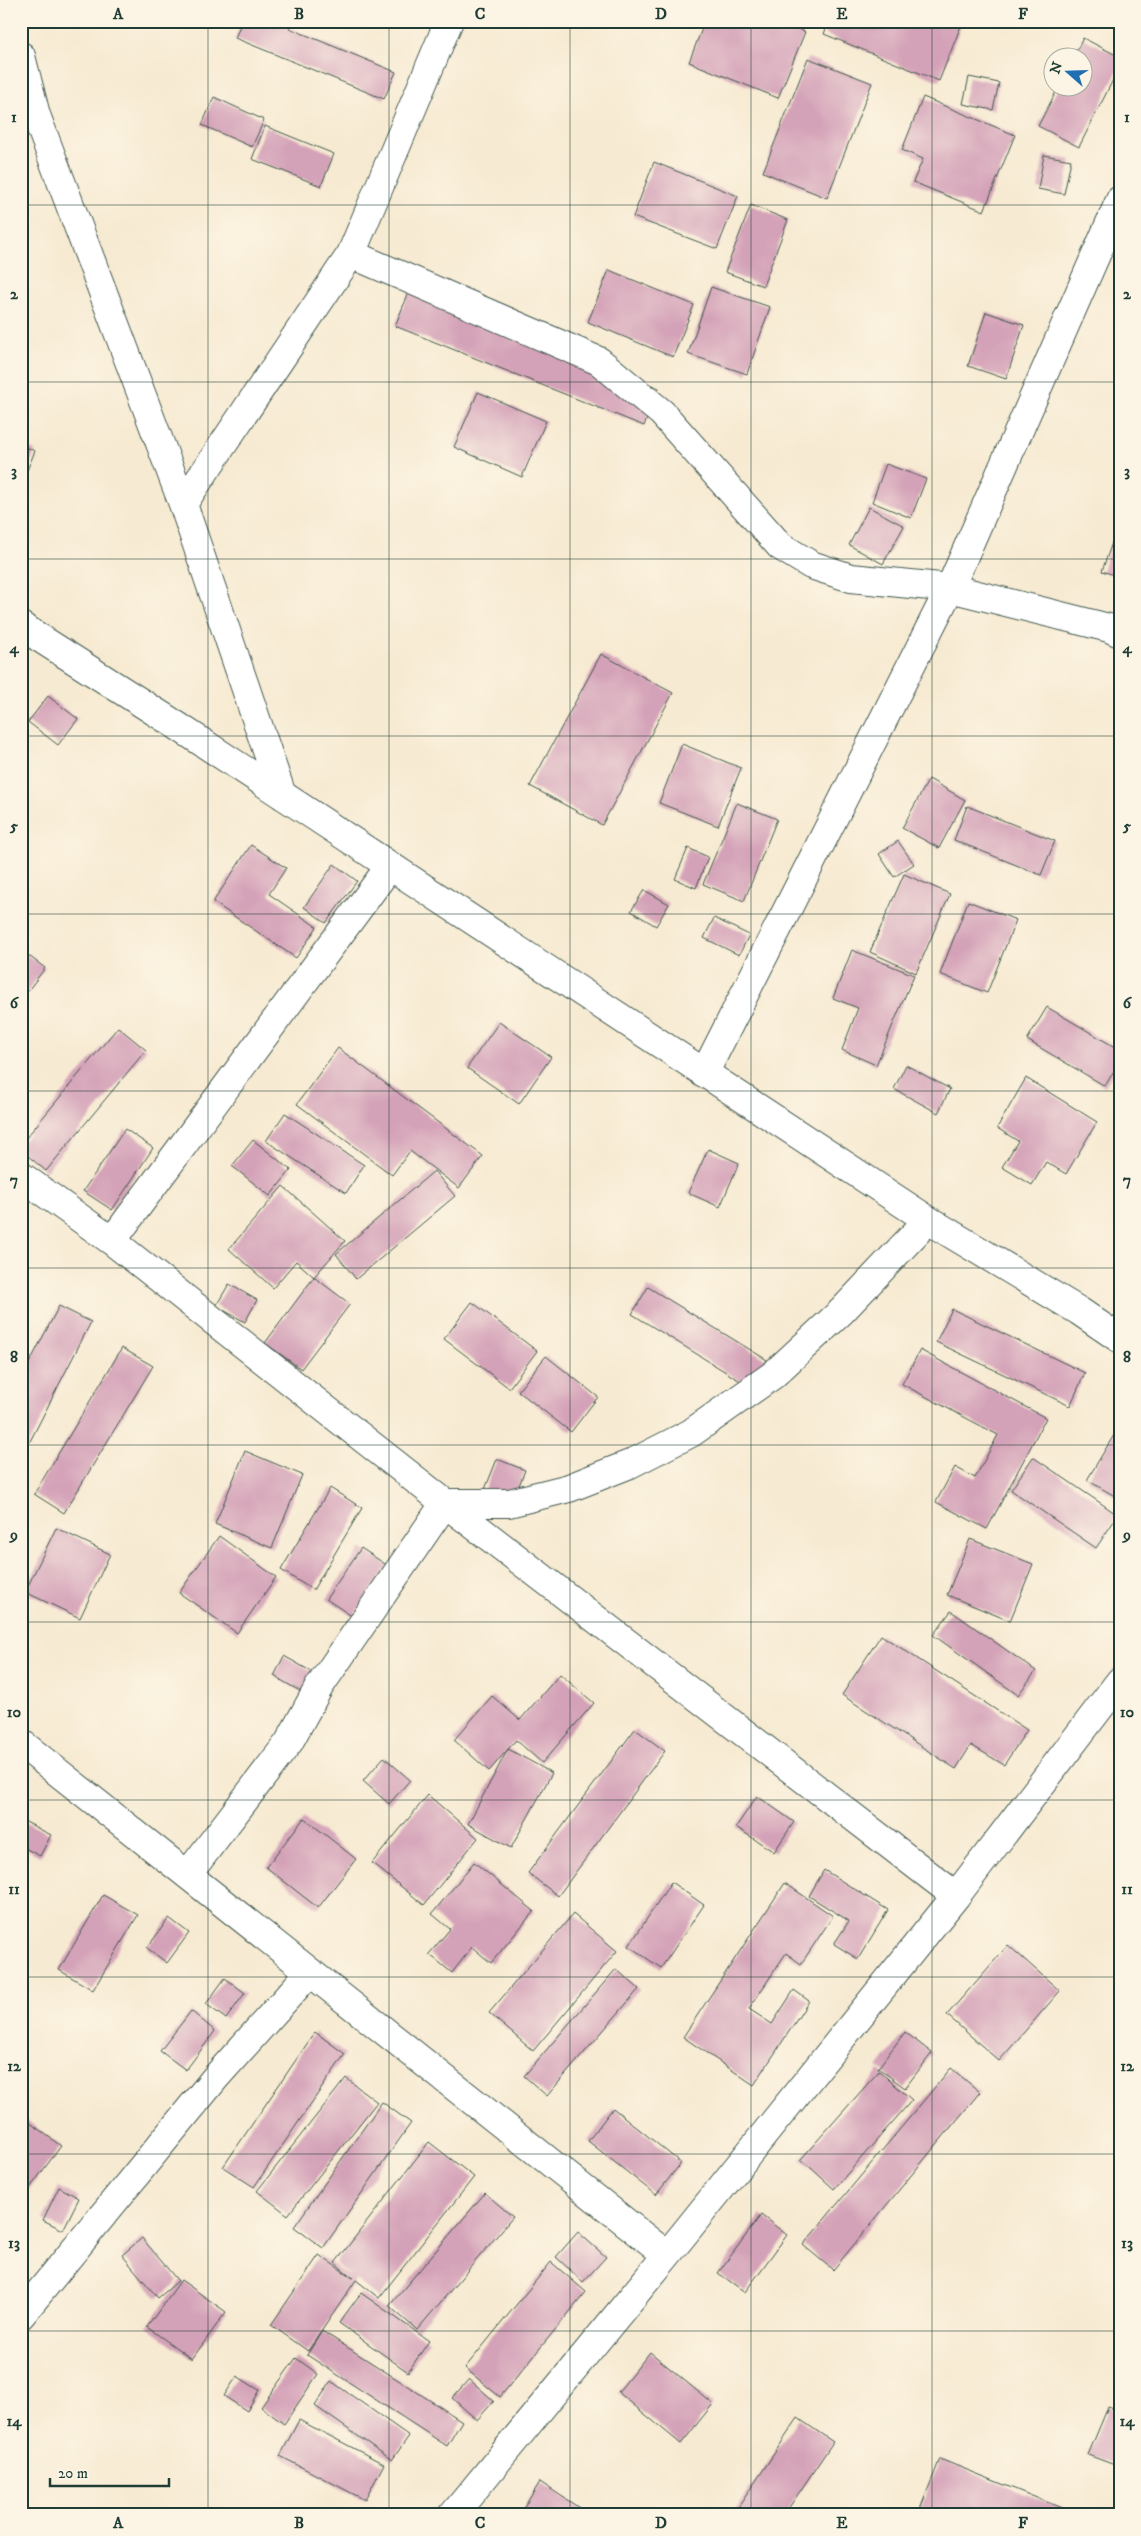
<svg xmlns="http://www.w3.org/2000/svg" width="1141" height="2536" font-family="'IM FELL DW Pica',serif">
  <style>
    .building { fill: #d4a2b8 }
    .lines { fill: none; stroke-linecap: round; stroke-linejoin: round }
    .minor-casing { stroke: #3f574c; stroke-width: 30 }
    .minor { stroke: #fff; stroke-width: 28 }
    .grid { fill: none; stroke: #1f3d34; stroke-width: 1; stroke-opacity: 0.55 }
    .neatline { fill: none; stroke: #1f3d34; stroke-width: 2 }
    .grid-label { font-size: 16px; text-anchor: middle; font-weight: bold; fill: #1f3d34 }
  </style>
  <rect width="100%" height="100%" fill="#fcf5e5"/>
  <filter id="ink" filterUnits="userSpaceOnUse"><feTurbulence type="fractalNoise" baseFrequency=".02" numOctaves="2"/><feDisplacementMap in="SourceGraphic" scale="10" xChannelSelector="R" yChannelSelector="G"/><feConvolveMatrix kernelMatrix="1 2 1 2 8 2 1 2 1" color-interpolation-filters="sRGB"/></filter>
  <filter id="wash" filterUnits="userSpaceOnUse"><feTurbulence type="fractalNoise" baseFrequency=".0096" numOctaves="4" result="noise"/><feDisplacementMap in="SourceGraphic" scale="20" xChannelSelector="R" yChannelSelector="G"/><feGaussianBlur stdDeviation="1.12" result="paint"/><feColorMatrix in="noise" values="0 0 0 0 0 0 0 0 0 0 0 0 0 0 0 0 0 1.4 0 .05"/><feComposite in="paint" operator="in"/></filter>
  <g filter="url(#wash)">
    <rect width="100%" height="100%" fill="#f7ead2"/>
    <g id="blocks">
      <!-- building -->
      <path class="building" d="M 242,21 L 292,21 L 289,28 L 396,72 L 384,99 L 235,38 Z
        M 705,21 L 779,21 L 805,32 L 778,98 L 689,62 Z
        M 829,21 L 963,21 L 939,81 L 824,34 Z
        M 1083,38 L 1120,57 L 1120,66 L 1079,147 L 1038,126 L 1058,88 L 1084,88 L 1084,58 L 1073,58 Z
        M 808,58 L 872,83 L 827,198 L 763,172 Z
        M 969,77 L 999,83 L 993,110 L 963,104 Z
        M 214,97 L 264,120 L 252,147 L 202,125 Z
        M 923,97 L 1015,135 L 984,211 L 913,182 L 923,159 L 902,150 Z
        M 265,126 L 334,154 L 321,186 L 252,159 Z
        M 1044,155 L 1071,160 L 1064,194 L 1038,189 Z
        M 654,162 L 738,196 L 717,249 L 633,217 Z
        M 751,205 L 788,220 L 763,286 L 725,272 Z
        M 609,270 L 694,305 L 673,357 L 588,322 Z
        M 411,287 L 659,388 L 644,426 L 395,326 Z
        M 711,287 L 770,307 L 747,374 L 688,354 Z
        M 986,312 L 1024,325 L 1006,379 L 968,366 Z
        M 478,392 L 546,421 L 522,477 L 454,447 Z
        M 21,445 L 35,451 L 21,485 Z
        M 886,464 L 926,479 L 911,518 L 872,502 Z
        M 869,507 L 904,526 L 883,564 L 849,545 Z
        M 1114,537 L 1120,539 L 1120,577 L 1102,571 Z
        M 601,654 L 673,693 L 602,825 L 530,786 Z
        M 48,696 L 78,719 L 58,745 L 28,722 Z
        M 682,744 L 741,768 L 718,826 L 659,803 Z
        M 929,779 L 965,800 L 939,848 L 902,828 Z
        M 737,803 L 777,819 L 744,901 L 703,884 Z
        M 967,806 L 1055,841 L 1041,875 L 954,840 Z
        M 898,841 L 914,864 L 894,877 L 879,854 Z
        M 251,845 L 286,868 L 269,894 L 317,927 L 296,958 L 213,902 Z
        M 688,848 L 708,857 L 696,888 L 675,879 Z
        M 334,864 L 357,881 L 326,923 L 304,907 Z
        M 904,874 L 950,894 L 916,973 L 870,952 Z
        M 644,890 L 669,904 L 656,926 L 631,911 Z
        M 968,901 L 1016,920 L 987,993 L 940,974 Z
        M 714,918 L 749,935 L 739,955 L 704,938 Z
        M 21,950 L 45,968 L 21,1000 Z
        M 852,950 L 914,975 L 876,1065 L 842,1050 L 858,1008 L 833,998 Z
        M 1047,1007 L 1120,1050 L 1120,1061 L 1105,1086 L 1027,1040 Z
        M 499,1022 L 551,1057 L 519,1104 L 467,1068 Z
        M 118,1027 L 146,1050 L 46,1171 L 21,1150 L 21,1144 Z
        M 338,1048 L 483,1156 L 459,1188 L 410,1151 L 392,1175 L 297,1104 Z
        M 906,1065 L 950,1089 L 938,1113 L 894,1089 Z
        M 1026,1078 L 1097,1122 L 1066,1174 L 1046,1162 L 1032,1185 L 1002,1167 L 1018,1141 L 997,1128 Z
        M 285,1113 L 364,1165 L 346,1193 L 266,1141 Z
        M 125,1129 L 153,1148 L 112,1210 L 83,1191 Z
        M 253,1140 L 291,1170 L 270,1196 L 232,1166 Z
        M 708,1149 L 739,1163 L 720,1207 L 688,1193 Z
        M 434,1171 L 455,1196 L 356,1279 L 336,1254 Z
        M 283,1186 L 345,1241 L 314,1277 L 296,1261 L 273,1288 L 229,1249 Z
        M 314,1277 L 350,1304 L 301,1369 L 265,1343 Z
        M 229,1284 L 257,1300 L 245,1322 L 216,1306 Z
        M 648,1287 L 767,1360 L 750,1387 L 632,1314 Z
        M 472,1302 L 537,1351 L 509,1388 L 444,1339 Z
        M 59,1306 L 91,1322 L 21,1459 L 21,1379 Z
        M 952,1309 L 1085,1373 L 1070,1406 L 936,1342 Z
        M 122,1348 L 153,1366 L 64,1513 L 34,1494 Z
        M 920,1350 L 1046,1418 L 987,1529 L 936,1502 L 955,1467 L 975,1478 L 998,1435 L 902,1384 Z
        M 546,1356 L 598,1397 L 571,1432 L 518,1391 Z
        M 1120,1425 L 1120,1499 L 1087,1480 Z
        M 245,1451 L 302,1475 L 272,1548 L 215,1524 Z
        M 1033,1457 L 1118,1515 L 1096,1548 L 1011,1490 Z
        M 497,1459 L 525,1470 L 510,1509 L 482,1497 Z
        M 330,1488 L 362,1508 L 313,1590 L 281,1570 Z
        M 56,1528 L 110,1554 L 80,1618 L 25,1592 Z
        M 219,1536 L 276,1577 L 237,1633 L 179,1593 Z
        M 970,1539 L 1033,1564 L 1010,1621 L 947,1595 Z
        M 361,1548 L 388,1566 L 353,1617 L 326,1599 Z
        M 951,1611 L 1036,1671 L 1018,1695 L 933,1635 Z
        M 881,1635 L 1027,1730 L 1004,1765 L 971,1745 L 956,1769 L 842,1695 Z
        M 284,1656 L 314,1673 L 303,1693 L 274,1676 Z
        M 560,1674 L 594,1703 L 542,1763 L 516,1740 L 489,1771 L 454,1740 L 492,1696 L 520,1720 Z
        M 635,1729 L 665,1751 L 558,1896 L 528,1873 Z
        M 508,1749 L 552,1773 L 511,1848 L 468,1824 Z
        M 384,1757 L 410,1780 L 389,1804 L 363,1781 Z
        M 428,1795 L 478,1838 L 424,1905 L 372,1863 Z
        M 757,1796 L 794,1822 L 774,1852 L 736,1827 Z
        M 304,1818 L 356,1859 L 318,1908 L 266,1867 Z
        M 22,1820 L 51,1835 L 40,1856 L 21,1846 Z
        M 474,1862 L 534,1911 L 491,1963 L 472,1947 L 452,1973 L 429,1954 L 450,1929 L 432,1914 Z
        M 824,1870 L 888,1910 L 858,1959 L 834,1944 L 849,1921 L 809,1896 Z
        M 671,1882 L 704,1905 L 661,1968 L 629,1946 Z
        M 785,1883 L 833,1916 L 801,1964 L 786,1953 L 749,2009 L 772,2024 L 794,1990 L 809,2001 L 754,2085 L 683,2037 Z
        M 103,1895 L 138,1915 L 93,1990 L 59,1970 Z
        M 573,1914 L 617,1951 L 533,2051 L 489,2013 Z
        M 169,1918 L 189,1933 L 167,1963 L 147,1948 Z
        M 1008,1945 L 1060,1991 L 999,2061 L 947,2015 Z
        M 616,1969 L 639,1989 L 547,2096 L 524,2076 Z
        M 225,1978 L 245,1993 L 226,2019 L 206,2004 Z
        M 191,2011 L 215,2031 L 186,2070 L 160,2051 Z
        M 315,2032 L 345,2054 L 254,2187 L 223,2167 Z
        M 905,2032 L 932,2053 L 905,2088 L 878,2068 Z
        M 951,2068 L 980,2092 L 833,2270 L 803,2245 Z
        M 879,2071 L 912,2100 L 834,2189 L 801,2159 Z
        M 346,2078 L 377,2102 L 288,2215 L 257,2191 Z
        M 382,2102 L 411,2123 L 323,2248 L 294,2227 Z
        M 613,2108 L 681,2163 L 656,2195 L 588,2141 Z
        M 21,2116 L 61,2146 L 21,2200 Z
        M 429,2142 L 474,2177 L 379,2298 L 356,2280 L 308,2351 L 271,2325 L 319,2255 L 353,2278 L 335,2263 Z
        M 59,2187 L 79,2198 L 63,2230 L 43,2220 Z
        M 485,2193 L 513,2217 L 417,2330 L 389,2306 Z
        M 761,2215 L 787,2235 L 745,2292 L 718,2273 Z
        M 578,2232 L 606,2257 L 583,2282 L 556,2257 Z
        M 142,2238 L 178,2281 L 158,2298 L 122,2255 Z
        M 551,2262 L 586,2292 L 500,2397 L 465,2368 Z
        M 181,2280 L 226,2312 L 192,2359 L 147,2327 Z
        M 361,2293 L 429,2341 L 408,2372 L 339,2323 Z
        M 322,2331 L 462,2421 L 447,2446 L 307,2355 Z
        M 650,2352 L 713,2404 L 681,2444 L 618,2392 Z
        M 296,2358 L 318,2374 L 284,2424 L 261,2407 Z
        M 237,2376 L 259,2390 L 247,2411 L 224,2396 Z
        M 469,2379 L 494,2401 L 477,2420 L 452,2398 Z
        M 331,2381 L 409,2436 L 392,2460 L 315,2406 Z
        M 1108,2407 L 1120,2411 L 1120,2467 L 1088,2455 Z
        M 798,2418 L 833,2442 L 784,2515 L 733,2515 Z
        M 299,2420 L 384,2464 L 365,2500 L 280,2456 Z
        M 940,2459 L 1079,2515 L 936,2515 L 920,2509 Z
        M 540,2482 L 590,2515 L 526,2515 L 521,2512 Z
        M 308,2509 L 319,2515 L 305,2515 Z"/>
    </g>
  </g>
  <g filter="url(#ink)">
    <use href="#blocks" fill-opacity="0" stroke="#3f574c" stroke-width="1"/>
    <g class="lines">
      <!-- minor casing -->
      <g class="minor-casing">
        <path id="minor" d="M 21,56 L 36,115 L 183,504 L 282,795
          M 351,254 L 599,361 L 662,413 L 780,546 L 811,565 L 851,578 L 950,588 L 1109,628 L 1120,633
          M 183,504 L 351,254 L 449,21
          M 21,626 L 176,725 L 928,1220 L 1079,1311 L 1120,1339
          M 704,1074 L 950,588 L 1120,200
          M 21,1176 L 112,1241 L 445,1503 L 956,1896
          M 112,1241 L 390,866
          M 21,1743 L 667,2255
          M 188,1874 L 289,1742 L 319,1687 L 445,1503 L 509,1503 L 569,1488 L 630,1464 L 691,1433 L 773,1375 L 842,1311 L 928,1220
          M 21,2315 L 216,2077 L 309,1973
          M 453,2515 L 667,2255 L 956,1896 L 1120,1681"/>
      </g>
      <!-- minor -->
      <use href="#minor" class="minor"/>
    </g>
  </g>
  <!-- grid -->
  <path class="grid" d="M 208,21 L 208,2515M 389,21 L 389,2515M 570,21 L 570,2515M 751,21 L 751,2515M 932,21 L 932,2515M 21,205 L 1120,205M 21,382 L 1120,382M 21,559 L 1120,559M 21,736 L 1120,736M 21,914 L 1120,914M 21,1091 L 1120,1091M 21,1268 L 1120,1268M 21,1445 L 1120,1445M 21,1622 L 1120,1622M 21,1800 L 1120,1800M 21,1977 L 1120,1977M 21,2154 L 1120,2154M 21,2331 L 1120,2331"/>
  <!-- margin -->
  <rect width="1141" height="2536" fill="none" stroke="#fcf5e5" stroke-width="55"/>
  <!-- north arrow -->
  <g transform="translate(1068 72) rotate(290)"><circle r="24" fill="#fcf5e5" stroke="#a4ab9e"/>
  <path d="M0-4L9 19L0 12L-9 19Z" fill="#1f6fb2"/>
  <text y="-8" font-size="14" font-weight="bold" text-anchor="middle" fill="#1f3d34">N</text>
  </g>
  <!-- scale -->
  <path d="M50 2478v8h119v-8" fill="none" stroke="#1f3d34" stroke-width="2.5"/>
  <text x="58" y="2478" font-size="15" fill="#1f3d34" stroke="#fcf5e5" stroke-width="4" paint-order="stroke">20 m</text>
  <rect x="28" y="28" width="1086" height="2480" class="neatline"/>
  <g class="grid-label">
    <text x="118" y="19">A</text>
    <text x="299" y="19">B</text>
    <text x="480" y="19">C</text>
    <text x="661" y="19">D</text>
    <text x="842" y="19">E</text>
    <text x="1023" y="19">F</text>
    <text x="14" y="122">1</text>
    <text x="1127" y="122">1</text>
    <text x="14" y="299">2</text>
    <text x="1127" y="299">2</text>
    <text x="14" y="476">3</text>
    <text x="1127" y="476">3</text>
    <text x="14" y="653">4</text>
    <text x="1127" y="653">4</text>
    <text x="14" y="831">5</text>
    <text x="1127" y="831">5</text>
    <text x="14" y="1008">6</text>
    <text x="1127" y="1008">6</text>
    <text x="14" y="1185">7</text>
    <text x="1127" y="1185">7</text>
    <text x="14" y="1362">8</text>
    <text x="1127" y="1362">8</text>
    <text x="14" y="1540">9</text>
    <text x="1127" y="1540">9</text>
    <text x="14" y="1717">10</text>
    <text x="1127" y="1717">10</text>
    <text x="14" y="1894">11</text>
    <text x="1127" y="1894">11</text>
    <text x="14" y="2071">12</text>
    <text x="1127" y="2071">12</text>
    <text x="14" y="2248">13</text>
    <text x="1127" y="2248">13</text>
    <text x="14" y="2426">14</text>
    <text x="1127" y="2426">14</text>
    <text x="118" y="2528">A</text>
    <text x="299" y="2528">B</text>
    <text x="480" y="2528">C</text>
    <text x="661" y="2528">D</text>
    <text x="842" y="2528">E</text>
    <text x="1023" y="2528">F</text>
  </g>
</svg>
